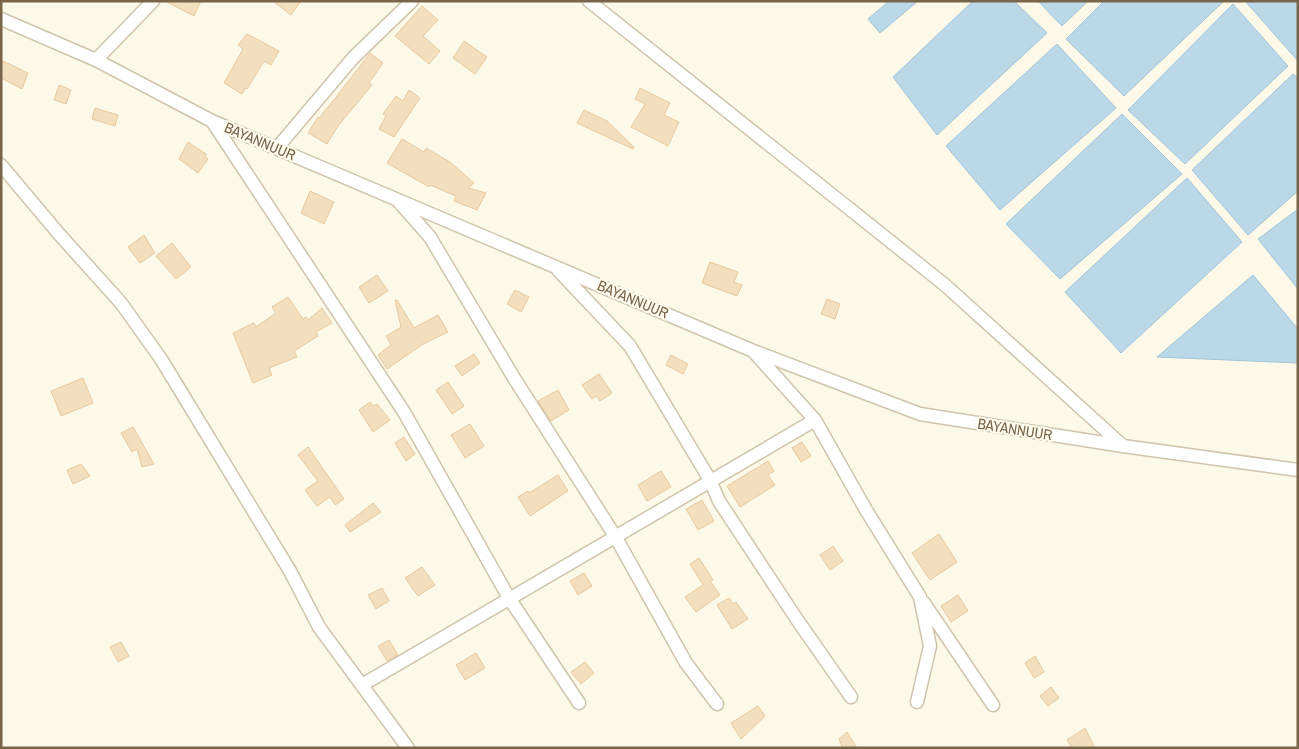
<svg xmlns="http://www.w3.org/2000/svg" width="1299" height="749" font-family="'Archivo Narrow',sans-serif">
  <style>
    .water { fill: #bbd8e8; stroke: #a1c5da }
    .building { fill: #f3dfbe; stroke: #e7c99e }
    .lines { fill: none; stroke-linecap: round; stroke-linejoin: round }
    .street-casing { stroke: #d0c4ac; stroke-width: 15 }
    .street { stroke: #fff; stroke-width: 12 }
    .labels { text-anchor: middle; dominant-baseline: central; stroke-width: 4; stroke-linejoin: round; paint-order: stroke }
    .street-label { font-size: 15px; fill: #78654a; stroke: #fffcef }
  </style>
  <rect width="100%" height="100%" fill="#fdf9e8"/>
  <!-- water -->
  <path class="water" d="M 889,1 L 918,1 L 880,33 L 868,19 Z
    M 973,1 L 1014,1 L 1047,33 L 937,135 L 893,77 Z
    M 1038,1 L 1088,1 L 1062,26 Z
    M 1104,1 L 1224,1 L 1124,96 L 1066,39 Z
    M 1245,1 L 1298,1 L 1298,61 Z
    M 1233,4 L 1288,66 L 1185,164 L 1128,110 Z
    M 1057,44 L 1116,108 L 1000,210 L 946,146 Z
    M 1293,74 L 1298,78 L 1298,191 L 1248,235 L 1192,170 Z
    M 1122,114 L 1182,174 L 1060,279 L 1006,224 Z
    M 1187,178 L 1242,242 L 1121,353 L 1065,292 Z
    M 1298,209 L 1298,289 L 1258,239 Z
    M 1253,275 L 1298,329 L 1298,363 L 1157,357 Z"/>
  <!-- building -->
  <path class="building" d="M 165,1 L 201,1 L 194,16 Z
    M 273,1 L 301,1 L 291,15 Z
    M 422,6 L 438,20 L 423,36 L 440,51 L 429,64 L 395,36 Z
    M 247,34 L 279,51 L 271,65 L 264,61 L 247,89 L 245,88 L 242,94 L 224,83 L 243,49 L 238,45 Z
    M 464,41 L 487,57 L 475,74 L 453,58 Z
    M 370,53 L 383,63 L 369,83 L 372,85 L 338,126 L 327,144 L 308,133 L 318,117 L 319,118 L 333,101 Z
    M 1,60 L 28,73 L 22,89 L 1,78 Z
    M 59,85 L 71,90 L 66,104 L 54,100 Z
    M 640,88 L 670,103 L 664,115 L 679,122 L 668,146 L 631,127 L 645,104 L 635,99 Z
    M 409,90 L 420,98 L 394,137 L 379,129 L 386,116 L 383,114 L 396,96 L 403,101 Z
    M 95,108 L 118,115 L 115,126 L 92,119 Z
    M 584,110 L 607,121 L 634,147 L 633,149 L 577,123 Z
    M 402,139 L 424,152 L 426,148 L 450,162 L 474,183 L 468,188 L 486,193 L 477,210 L 454,201 L 456,196 L 430,185 L 429,187 L 387,163 Z
    M 188,142 L 206,154 L 205,157 L 208,159 L 198,173 L 179,159 Z
    M 310,191 L 334,202 L 324,224 L 301,213 Z
    M 144,235 L 155,253 L 140,263 L 128,247 Z
    M 172,243 L 191,267 L 176,279 L 156,256 Z
    M 710,262 L 738,272 L 734,282 L 742,285 L 737,296 L 702,283 Z
    M 377,275 L 388,291 L 369,303 L 359,287 Z
    M 515,290 L 529,297 L 521,312 L 507,304 Z
    M 288,297 L 303,319 L 306,317 L 308,320 L 322,308 L 332,323 L 316,332 L 318,336 L 294,351 L 297,357 L 269,368 L 272,375 L 253,383 L 233,333 L 254,323 L 256,327 L 276,313 L 272,307 Z
    M 827,299 L 840,304 L 835,319 L 821,314 Z
    M 395,300 L 397,300 L 414,328 L 438,315 L 448,332 L 423,344 L 387,369 L 378,355 L 391,345 L 386,336 L 401,327 Z
    M 474,354 L 480,363 L 462,376 L 455,366 Z
    M 671,355 L 688,364 L 683,374 L 666,365 Z
    M 599,374 L 612,393 L 600,401 L 596,396 L 592,399 L 582,385 Z
    M 83,378 L 93,403 L 61,416 L 51,391 Z
    M 448,382 L 464,406 L 452,414 L 436,390 Z
    M 558,390 L 569,410 L 551,421 L 538,401 Z
    M 370,402 L 373,406 L 377,404 L 390,420 L 373,432 L 359,410 Z
    M 470,424 L 484,446 L 465,458 L 451,435 Z
    M 133,427 L 137,434 L 154,464 L 142,467 L 137,449 L 132,452 L 121,433 Z
    M 404,437 L 415,454 L 406,461 L 395,443 Z
    M 802,442 L 811,456 L 801,462 L 792,448 Z
    M 308,447 L 344,499 L 335,505 L 330,497 L 317,506 L 305,490 L 318,481 L 298,455 Z
    M 768,461 L 774,471 L 768,475 L 775,485 L 740,507 L 727,486 Z
    M 81,464 L 90,476 L 73,484 L 67,470 Z
    M 661,471 L 671,487 L 647,501 L 638,485 Z
    M 558,475 L 568,491 L 530,516 L 518,497 L 528,491 L 529,493 Z
    M 702,500 L 714,521 L 698,530 L 686,509 Z
    M 373,503 L 381,512 L 350,532 L 345,525 Z
    M 939,534 L 957,562 L 930,580 L 912,553 Z
    M 833,546 L 843,561 L 830,570 L 820,555 Z
    M 699,558 L 713,580 L 710,581 L 720,595 L 696,612 L 685,597 L 703,585 L 690,564 Z
    M 422,567 L 435,585 L 418,596 L 405,578 Z
    M 584,573 L 592,586 L 578,595 L 570,581 Z
    M 382,588 L 389,601 L 376,609 L 368,595 Z
    M 958,595 L 968,611 L 951,622 L 941,606 Z
    M 729,598 L 733,604 L 736,602 L 748,619 L 732,629 L 717,605 Z
    M 389,640 L 398,655 L 387,661 L 378,646 Z
    M 121,642 L 129,656 L 118,662 L 110,647 Z
    M 476,653 L 485,668 L 465,680 L 456,665 Z
    M 1035,656 L 1044,672 L 1034,678 L 1025,663 Z
    M 585,662 L 594,673 L 581,684 L 571,672 Z
    M 1051,687 L 1059,698 L 1048,706 L 1040,696 Z
    M 758,706 L 765,716 L 741,739 L 731,723 Z
    M 1085,728 L 1095,748 L 1072,748 L 1067,740 Z
    M 847,732 L 857,748 L 843,748 L 839,739 Z"/>
  <g class="lines">
    <!-- street casing -->
    <g class="street-casing">
      <path id="street" d="M 589,1 L 945,285 L 1123,446
        M 1,19 L 96,60 L 212,121 L 751,350 L 920,414 L 1123,446 L 1298,470
        M 96,60 L 153,1
        M 212,121 L 404,412 L 509,598 L 579,703
        M 277,148 L 353,58 L 412,1
        M 1,165 L 59,234 L 121,303 L 161,359 L 290,571 L 319,627 L 408,748
        M 399,202 L 430,237 L 514,378 L 615,536 L 686,663 L 717,704
        M 558,270 L 630,346 L 710,480 L 719,501 L 796,618 L 851,697
        M 815,420 L 866,510 L 920,597 L 930,646 L 917,702
        M 924,603 L 993,705
        M 362,685 L 815,420 L 753,351"/>
    </g>
    <!-- street -->
    <use href="#street" class="street"/>
  </g>
  <g class="labels">
    <!-- street labels -->
    <g class="street-label">
      <text transform="translate(260 141) rotate(23)">BAYANNUUR</text>
      <text transform="translate(633 299) rotate(23)">BAYANNUUR</text>
      <text transform="translate(1015 429) rotate(9)">BAYANNUUR</text>
    </g>
  </g>
  <!-- border -->
  <rect width="1299" height="749" fill="none" stroke="#78654a" stroke-width="5"/>
</svg>
